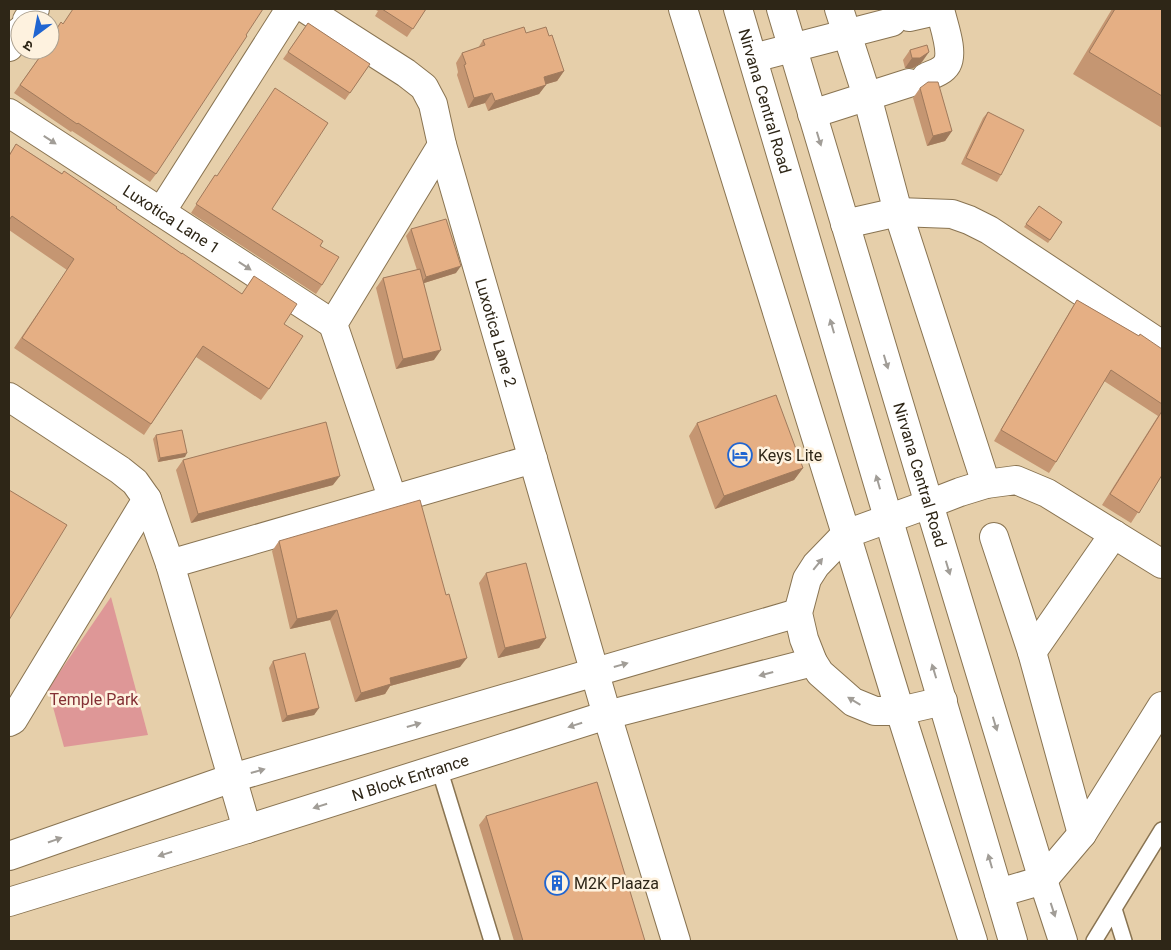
<svg xmlns="http://www.w3.org/2000/svg" width="1171" height="950" font-family="Roboto,'Noto Sans Devanagari',sans-serif">
  <style>
    .green { fill: #de9797 }
    .lines { fill: none; stroke-linecap: round; stroke-linejoin: round }
    .lane-casing { stroke: #897452; stroke-width: 18 }
    .street-casing { stroke: #897452; stroke-width: 30 }
    .secondary-casing { stroke: #897452; stroke-width: 30 }
    .lane { stroke: #fff; stroke-width: 15 }
    .street { stroke: #fff; stroke-width: 28 }
    .secondary { stroke: #fff; stroke-width: 28 }
    .wall { fill: #c59672 }
    .shaded-wall { fill: #a07a5c }
    .building { fill: #e5af84; stroke: #a07a5c }
    .oneway { fill: #a19d97 }
    .labels { text-anchor: middle; dominant-baseline: central; stroke-width: 5; stroke-linejoin: round; paint-order: stroke }
    .street-label { font-size: 16px; fill: #2e2617; stroke: #fef2df }
    .poi-label { font-size: 16px; fill: #2e2617; stroke: #fef2df; text-anchor: start }
    .park-label { font-size: 16px; fill: #843035; stroke: #fef2df }
  </style>
  <rect width="100%" height="100%" fill="#e6cfaa"/>
  <!-- green -->
  <path class="green" d="M 111,597 L 148,735 L 64,747 L 48,689 Z"/>
  <g class="lines">
    <!-- lane casing -->
    <g class="lane-casing">
      <path id="lane" d="M 439,768 L 492,941
        M 1114,909 L 1124,941
        M 1094,941 L 1162,830"/>
    </g>
    <!-- street casing -->
    <g class="street-casing">
      <g id="street">
        <path id="s1" d="M 306,9 L 406,73 L 424,87 L 433,104 L 442,145 L 607,715 L 676,941"/>
        <path d="M 683,9 L 846,534 L 900,711 L 973,941"/>
        <path d="M 839,9 L 867,96 L 898,212 L 986,484"/>
        <path d="M 909,17 L 940,10"/>
        <path d="M 27,20 L 35,9"/>
        <path d="M 9,47 L 20,31"/>
        <path d="M 753,58 L 892,22"/>
        <path d="M 926,77 C 934,74 943,71 947,64 C 954,51 943,24 940,9"/>
        <path id="s2" d="M 9,113 L 333,324"/>
        <path d="M 812,114 L 909,83"/>
        <path d="M 161,212 L 290,9"/>
        <path d="M 845,224 L 898,212 L 952,214 L 969,220 L 989,230 L 1162,345"/>
        <path d="M 9,397 L 120,470 L 135,482 L 147,499 L 170,564 L 247,829"/>
        <path d="M 393,500 L 333,324 L 442,145"/>
        <path d="M 994,537 L 1032,652 L 1082,834"/>
        <path d="M 170,564 L 533,459"/>
        <path d="M 1032,652 L 1114,534"/>
        <path d="M 943,701 L 900,711 L 875,711 L 853,702 L 820,673 L 813,662 L 804,639 L 798,613 L 807,579 L 816,565 L 846,534 L 929,504 L 960,492 L 986,484 L 1016,480 L 1047,493 L 1162,564"/>
        <path d="M 9,722 L 13,720 L 147,499"/>
        <path d="M 9,856 L 232,778 L 798,613"/>
        <path d="M 999,893 L 1043,880 L 1082,834 L 1162,706"/>
        <path id="s3" d="M 9,902 L 247,829 L 607,715 L 813,662"/>
      </g>
    </g>
    <!-- secondary casing -->
    <g class="secondary-casing">
      <g id="secondary">
        <path id="s4" d="M 738,9 L 1013,941"/>
        <path id="s5" d="M 781,9 L 929,504 L 1043,880 L 1063,941"/>
      </g>
    </g>
    <!-- lane -->
    <use href="#lane" class="lane"/>
    <!-- street -->
    <use href="#street" class="street"/>
    <!-- secondary -->
    <use href="#secondary" class="secondary"/>
  </g>
  <!-- wall -->
  <path class="wall" d="M 374,9 L 426,9 L 407,37 L 375,16 L 378,11 Z
    M 1112,9 L 1162,9 L 1162,128 L 1073,74 Z
    M 308,23 L 370,64 L 345,100 L 283,59 Z
    M 63,24 L 156,174 L 150,182 L 72,131 L 71,132 L 14,93 L 38,59 L 37,58 L 42,50 L 50,50 Z
    M 526,33 L 549,36 L 564,71 L 557,81 L 546,84 L 539,94 L 488,111 L 485,103 L 468,108 L 457,75 L 458,72 L 456,63 L 462,53 L 478,48 L 483,40 Z
    M 910,50 L 922,62 L 913,68 L 905,68 L 903,60 Z
    M 920,88 L 952,131 L 945,141 L 927,146 L 913,98 Z
    M 988,112 L 1001,175 L 997,182 L 961,164 L 983,118 Z
    M 16,144 L 116,208 L 182,254 L 242,294 L 254,276 L 284,324 L 269,389 L 261,400 L 196,357 L 144,435 L 14,348 L 67,270 L 9,230 L 9,155 Z
    M 215,175 L 272,209 L 320,246 L 322,285 L 316,294 L 191,213 Z
    M 1039,206 L 1062,222 L 1048,243 L 1024,227 Z
    M 411,229 L 456,273 L 424,283 L 434,360 L 396,369 L 376,288 L 383,278 L 417,270 L 406,236 Z
    M 1077,300 L 1139,336 L 1162,349 L 1162,475 L 1131,523 L 1102,505 L 1158,416 L 1104,381 L 1056,462 L 1049,473 L 994,441 L 1070,311 Z
    M 697,423 L 803,468 L 794,480 L 715,509 L 689,436 Z
    M 156,435 L 185,457 L 158,462 L 153,439 Z
    M 183,460 L 333,485 L 191,523 L 176,470 Z
    M 279,541 L 460,667 L 390,686 L 385,694 L 355,702 L 330,620 L 290,629 L 272,551 Z
    M 486,573 L 546,638 L 539,648 L 498,658 L 479,583 Z
    M 273,661 L 319,708 L 314,715 L 282,722 L 269,668 Z
    M 486,816 L 645,941 L 514,941 L 479,825 Z
    M 1162,879 L 1162,903 L 1161,897 L 1161,882 Z"/>
  <!-- shaded-wall -->
  <path class="shaded-wall" d="M 929,52 L 922,62 L 913,68 L 905,68 L 912,58 Z
    M 564,71 L 557,81 L 537,87 L 544,77 Z
    M 546,85 L 539,94 L 488,111 L 495,101 Z
    M 492,93 L 485,103 L 468,108 L 474,98 Z
    M 952,131 L 945,141 L 927,146 L 933,136 Z
    M 461,266 L 456,273 L 421,284 L 426,277 Z
    M 441,350 L 434,360 L 396,369 L 403,359 Z
    M 187,453 L 185,457 L 158,462 L 160,458 Z
    M 803,468 L 794,480 L 715,509 L 724,496 Z
    M 340,476 L 333,485 L 191,523 L 198,514 Z
    M 337,610 L 330,620 L 290,629 L 297,619 Z
    M 546,638 L 539,648 L 498,658 L 505,648 Z
    M 467,658 L 460,667 L 390,686 L 385,694 L 355,702 L 361,693 L 390,678 Z
    M 319,708 L 314,715 L 282,722 L 287,716 Z"/>
  <!-- building -->
  <path class="building" d="M 73,9 L 263,9 L 246,35 L 247,36 L 156,174 L 78,123 L 77,124 L 20,85 L 44,51 L 43,50 L 50,50 L 50,39 L 61,22 L 63,24 Z
    M 382,9 L 426,9 L 413,29 Z
    M 1115,9 L 1162,9 L 1162,96 L 1089,52 Z
    M 308,23 L 370,64 L 350,93 L 288,52 Z
    M 524,27 L 526,33 L 546,27 L 549,36 L 552,35 L 564,71 L 544,77 L 546,85 L 495,101 L 492,93 L 474,98 L 464,65 L 466,64 L 462,53 L 485,45 L 483,40 Z
    M 927,45 L 929,52 L 920,58 L 912,58 L 910,50 Z
    M 928,82 L 938,82 L 952,131 L 933,136 L 920,88 Z
    M 275,88 L 328,123 L 272,209 L 323,241 L 320,246 L 339,257 L 322,285 L 196,204 L 215,175 L 217,176 Z
    M 988,112 L 1024,130 L 1001,175 L 966,158 Z
    M 16,144 L 62,174 L 64,171 L 117,207 L 116,208 L 182,254 L 182,253 L 242,294 L 254,276 L 297,304 L 284,324 L 303,336 L 269,389 L 203,346 L 151,424 L 22,338 L 74,259 L 12,216 L 9,220 L 9,156 Z
    M 1039,206 L 1062,222 L 1050,240 L 1026,224 Z
    M 446,219 L 461,266 L 426,277 L 411,229 Z
    M 420,269 L 441,350 L 403,359 L 383,278 Z
    M 1077,300 L 1139,336 L 1140,334 L 1162,349 L 1162,404 L 1111,370 L 1056,462 L 1001,430 Z
    M 776,395 L 803,468 L 724,496 L 697,423 Z
    M 1162,411 L 1162,475 L 1139,513 L 1110,494 Z
    M 326,422 L 340,476 L 198,514 L 183,460 Z
    M 182,430 L 187,453 L 160,458 L 156,435 Z
    M 9,490 L 67,525 L 9,620 Z
    M 420,500 L 446,595 L 449,594 L 467,658 L 390,678 L 391,684 L 361,693 L 337,610 L 297,619 L 279,541 Z
    M 526,563 L 546,638 L 505,648 L 486,573 Z
    M 305,653 L 319,708 L 287,716 L 273,661 Z
    M 597,782 L 645,941 L 523,941 L 486,816 Z"/>
  <!-- one-way arrows -->
  <defs><path id="oneway-solid" d="M-6-.8H1V-3.2L6.5 0L1 3.2V.8H-6Z" transform="scale(1.25)"/></defs>
  <g class="oneway">
    <use href="#oneway-solid" transform="translate(819 139) rotate(73)"/>
    <use href="#oneway-solid" transform="translate(50 140) rotate(33)"/>
    <use href="#oneway-solid" transform="translate(245 266) rotate(33)"/>
    <use href="#oneway-solid" transform="translate(832 326) rotate(-106)"/>
    <use href="#oneway-solid" transform="translate(886 362) rotate(73)"/>
    <use href="#oneway-solid" transform="translate(878 482) rotate(-106)"/>
    <use href="#oneway-solid" transform="translate(818 564) rotate(-51)"/>
    <use href="#oneway-solid" transform="translate(948 568) rotate(73)"/>
    <use href="#oneway-solid" transform="translate(621 665) rotate(-16)"/>
    <use href="#oneway-solid" transform="translate(934 671) rotate(-107)"/>
    <use href="#oneway-solid" transform="translate(766 674) rotate(165)"/>
    <use href="#oneway-solid" transform="translate(854 701) rotate(-149)"/>
    <use href="#oneway-solid" transform="translate(995 724) rotate(73)"/>
    <use href="#oneway-solid" transform="translate(414 725) rotate(-16)"/>
    <use href="#oneway-solid" transform="translate(575 725) rotate(163)"/>
    <use href="#oneway-solid" transform="translate(258 771) rotate(-16)"/>
    <use href="#oneway-solid" transform="translate(320 806) rotate(162)"/>
    <use href="#oneway-solid" transform="translate(55 840) rotate(-19)"/>
    <use href="#oneway-solid" transform="translate(165 854) rotate(163)"/>
    <use href="#oneway-solid" transform="translate(990 861) rotate(-106)"/>
    <use href="#oneway-solid" transform="translate(1053 910) rotate(72)"/>
  </g>
  <!-- icons -->
  <defs>
    <g id="hotel-ring" transform="scale(1.25)"><circle r="9.5" fill="#fef2df" stroke="#2065d1" stroke-width="1.5"/><path d="M-6-4.5h1.5V1H6V5H4.5V3h-9V5H-6ZM-4 0a1.8 1.8 0 1 1 3.6 0ZM.5 0V-2.5h3Q6-2.5 6 0Z" fill="#2065d1"/></g>
    <g id="building-ring" transform="scale(1.25)"><circle r="9.5" fill="#fef2df" stroke="#2065d1" stroke-width="1.5"/><path d="M-4-6H4V6H1V3H-1V6H-4ZM-2.5-4.3h1.7v1.8h-1.7ZM.8-4.3h1.7v1.8H.8ZM-2.5-1h1.7V.8h-1.7ZM.8-1h1.7V.8H.8Z" fill="#2065d1"/></g>
  </defs>
  <g fill-rule="evenodd">
    <use href="#hotel-ring" x="740" y="455"/>
    <use href="#building-ring" x="557" y="883"/>
  </g>
  <g class="labels">
    <!-- street labels -->
    <g class="street-label">
      <text stroke="none"><textPath href="#s4" startOffset="96">Nirvana Central Road</textPath></text>
      <text stroke="none"><textPath href="#s2" startOffset="194">Luxotica Lane 1</textPath></text>
      <text stroke="none"><textPath href="#s1" startOffset="398">Luxotica Lane 2</textPath></text>
      <text stroke="none"><textPath href="#s5" startOffset="486">Nirvana Central Road</textPath></text>
      <text stroke="none"><textPath href="#s3" startOffset="420">N Block Entrance</textPath></text>
    </g>
    <!-- poi labels -->
    <g class="poi-label">
      <text x="758" y="455">Keys Lite</text>
      <text x="574" y="883">M2K Plaaza</text>
    </g>
    <!-- park labels -->
    <g class="park-label">
      <text x="94" y="699">Temple Park</text>
    </g>
  </g>
  <!-- border -->
  <rect width="1171" height="950" fill="none" stroke="#2e2617" stroke-width="20"/>
  <!-- north arrow -->
  <g transform="translate(35 35) rotate(212)"><circle r="24" fill="#fef2df" stroke="#aba08f"/>
  <path d="M0-4L9 19L0 12L-9 19Z" fill="#2065d1"/>
  <text y="-8" font-size="14" font-weight="bold" text-anchor="middle" fill="#2e2617">उ</text>
  </g>
</svg>
